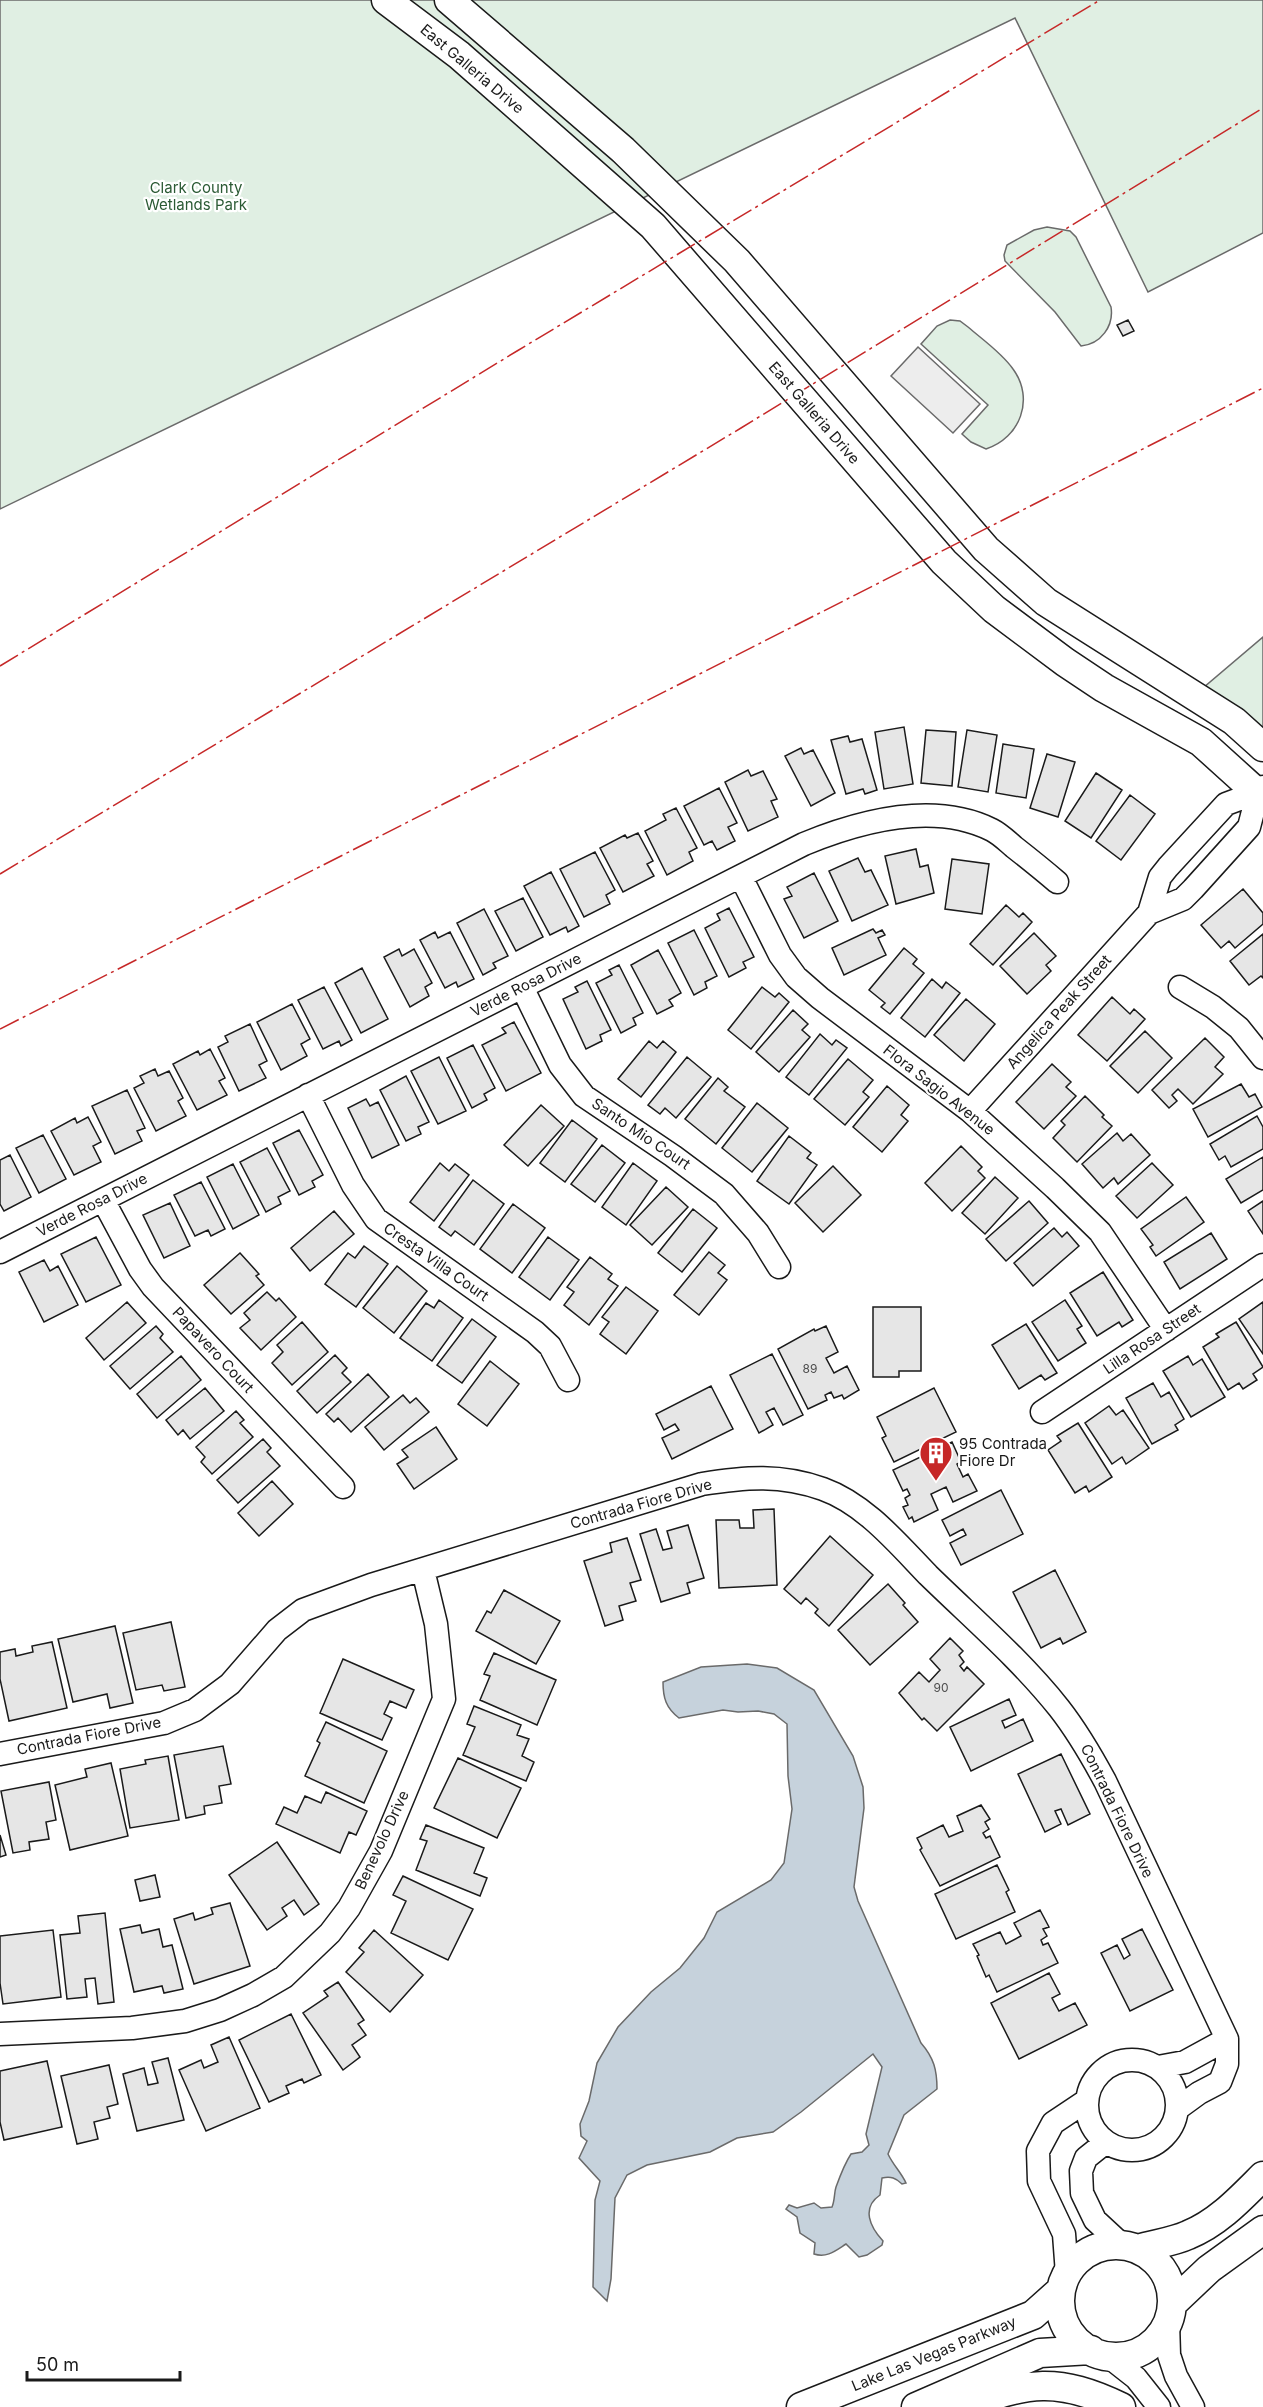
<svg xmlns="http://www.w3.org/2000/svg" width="1263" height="2407" viewBox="0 0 1263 2407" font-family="Inter,sans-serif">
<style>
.green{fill:#e0efe3;stroke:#6a6a6a;stroke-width:1.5}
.parking{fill:#ededed;stroke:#6a6a6a;stroke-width:1.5}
.water{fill:#c6d2dc;stroke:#6a6a6a;stroke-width:1.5}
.building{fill:#e6e6e6;stroke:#1a1a1a;stroke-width:1.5}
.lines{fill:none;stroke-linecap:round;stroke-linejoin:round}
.minor-casing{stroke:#1a1a1a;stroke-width:25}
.major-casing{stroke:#1a1a1a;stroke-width:31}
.minor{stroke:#fff;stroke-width:22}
.major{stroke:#fff;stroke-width:28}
.power{stroke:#c62828;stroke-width:1.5;stroke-dasharray:21 4.5 3 4.5;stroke-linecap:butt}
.labels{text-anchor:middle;stroke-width:4.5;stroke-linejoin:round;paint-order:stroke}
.number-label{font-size:12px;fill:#4d4d4d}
.street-label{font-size:15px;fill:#1a1a1a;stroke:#fff}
.park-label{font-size:15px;fill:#2b5a34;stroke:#fff}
.poi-label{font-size:15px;fill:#1a1a1a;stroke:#fff;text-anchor:start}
</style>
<rect width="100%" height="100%" fill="#fff"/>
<path class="green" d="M0 0H1263V233L1148 292 1015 18 0 509Z
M1047 227 1070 231 1076 237 1111 307C1114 326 1101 344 1081 346L1055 312 1005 261 1004 255 1007 245 1034 230Z
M950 320 960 321 968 327C983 340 1002 353 1013 369 1035 399 1020 438 986 449L971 442 962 434 988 405 921 344 937 326Z
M1263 637V731L1203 688Z"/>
<path class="parking" d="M918 347 980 404 953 433 891 376Z"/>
<path class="water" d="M747 1664 777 1668 814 1690 853 1756 863 1787 864 1808 854 1887 858 1901 921 2043C934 2058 937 2070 937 2089L904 2115 888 2154C893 2165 901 2172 906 2183L902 2184C896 2178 891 2176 882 2178L880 2195C861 2208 870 2227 883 2241L882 2245 867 2255 859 2257 846 2244C835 2251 827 2258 814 2254L815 2243 800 2233 797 2217 786 2209 789 2205 797 2208 814 2203 821 2208 832 2207C835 2200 834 2193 836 2187 840 2176 845 2163 851 2154L862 2152 869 2145 866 2134 882 2067 873 2054 801 2112 773 2132 737 2138 710 2152 647 2165 627 2175 615 2198 611 2279 607 2301 593 2287 595 2200 600 2181 579 2158 587 2141 581 2136 580 2124 589 2101 597 2063 618 2027 651 1992 680 1968 704 1938 717 1912 771 1880 784 1863 792 1809 788 1776 787 1724 774 1714 758 1711 738 1712 723 1710 679 1718C666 1708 663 1698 663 1682L701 1667Z"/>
<path class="building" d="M1128 320 1134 331 1123 336 1117 325Z
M904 727 913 784 884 789 875 732Z
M926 730 956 732 952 786 921 783Z
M967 730 997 735 988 792 958 787Z
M848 736 850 742 862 739 877 790 865 794 863 789 846 794 831 740Z
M1003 744 1034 749 1026 798 996 793Z
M801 748 804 754 813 750 835 793 811 806 785 756Z
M1047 754 1075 762 1058 817 1030 808Z
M748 770 751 776 763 771 777 799 771 801 778 817 748 831 725 782Z
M1096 773 1122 790 1091 838 1065 821Z
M719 788 737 823 728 827 735 841 717 850 712 841 704 845 684 806Z
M1130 795 1155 814 1121 860 1096 841Z
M676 808 697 848 689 852 693 861 667 875 645 831 666 820 663 814Z
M638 833 653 861 647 864 654 876 623 892 600 848 625 835 627 838Z
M916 849 920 867 928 865 934 893 896 904 885 856Z
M595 852 615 890 606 895 610 904 584 917 560 869Z
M858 858 865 872 871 870 888 905 852 921 829 871Z
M952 859 989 864 982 914 945 909Z
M551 872 579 926 568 932 566 927 550 935 524 886Z
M814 873 838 921 804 938 784 899 792 896 787 887Z
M1243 889 1263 913V924L1235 948 1229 941 1221 948 1201 925Z
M523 898 543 937 516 951 495 911Z
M1006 905 1019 917 1023 913 1032 922 993 965 970 944Z
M729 908 754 957 743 962 746 968 729 977 705 928 720 920 717 914Z
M484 909 508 956 493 963 496 968 483 975 457 923Z
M873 929 876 933 882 930 885 935 878 938 886 955 844 975 832 948Z
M694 930 717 976 705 982 707 988 694 995 668 943Z
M435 932 438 938 450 932 474 979 458 987 456 982 445 988 420 940Z
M1034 933 1056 956 1046 965 1051 971 1027 994 1000 966Z
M1263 934V978L1261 976 1249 985 1230 961Z
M904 948 917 959 913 964 924 973 890 1014 881 1007 885 1003 869 990Z
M399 949 402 956 414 949 432 983 425 987 429 996 410 1007 384 957Z
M658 950 681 993 669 1000 673 1006 657 1014 631 965Z
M619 965 643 1013 633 1018 636 1025 621 1033 596 983 612 975 609 970Z
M362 968 388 1019 361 1033 335 983Z
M932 979 942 988 946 982 960 993 925 1037 901 1018Z
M587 981 611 1030 600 1035 602 1041 586 1049 563 999 578 992 575 987Z
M324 987 352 1040 341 1046 339 1041 323 1049 298 1000Z
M762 987 775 997 779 993 789 1002 751 1049 728 1030Z
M1112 997 1130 1014 1134 1009 1145 1019 1107 1061 1078 1035Z
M966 999 995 1024 964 1061 934 1035Z
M292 1004 310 1039 301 1044 307 1056 281 1070 257 1022Z
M793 1010 808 1024 802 1030 810 1037 779 1072 756 1052Z
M514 1022 541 1073 506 1091 482 1045 506 1033 502 1028Z
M250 1024 267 1061 259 1065 266 1078 239 1091 218 1047 228 1042 225 1036Z
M1145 1031 1172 1058 1138 1093 1110 1066Z
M820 1034 832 1045 836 1040 847 1048 809 1095 786 1077Z
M1205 1038 1224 1057 1215 1067 1223 1074 1193 1104 1178 1089 1172 1095 1177 1101 1169 1108 1152 1090Z
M649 1041 657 1048 663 1041 676 1052 641 1097 618 1079Z
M473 1045 495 1088 484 1094 487 1100 472 1108 447 1058Z
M210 1049 225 1078 219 1081 227 1095 197 1110 173 1064 198 1051 200 1055Z
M439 1057 466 1111 438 1124 411 1071Z
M687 1057 711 1077 676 1118 665 1108 660 1114 648 1105Z
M848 1059 873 1080 863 1092 869 1097 845 1125 814 1099Z
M1052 1064 1071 1082 1066 1087 1076 1096 1044 1129 1016 1102Z
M155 1069 158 1076 169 1071 183 1098 178 1101 186 1116 156 1131 134 1088 144 1083 140 1076Z
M406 1076 429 1122 418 1127 421 1134 406 1141 380 1090Z
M718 1078 728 1087 724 1091 745 1107 716 1144 685 1119Z
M1241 1084 1249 1097 1255 1094 1262 1107 1208 1137 1193 1109Z
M887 1086 909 1105 901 1115 908 1121 882 1152 853 1127Z
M127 1090 145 1128 137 1131 142 1141 115 1154 92 1106Z
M1085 1096 1104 1115 1102 1117 1112 1126 1077 1162 1053 1138 1065 1125 1061 1121Z
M366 1099 370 1106 378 1102 399 1145 372 1158 348 1108Z
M757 1103 788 1128 752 1172 722 1148Z
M541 1105 564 1126 528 1166 504 1145Z
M1257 1116 1263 1127V1149L1231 1167 1225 1156 1219 1160 1210 1144Z
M88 1117 101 1142 93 1146 101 1162 74 1175 51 1131 75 1118 77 1123Z
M572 1120 597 1139 565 1182 540 1163Z
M299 1130 323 1175 312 1181 315 1187 299 1195 273 1143Z
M1117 1133 1123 1141 1131 1134 1150 1155 1118 1184 1114 1178 1103 1188 1082 1164Z
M43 1135 66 1179 39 1193 16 1148Z
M789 1136 811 1153 807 1158 817 1165 789 1204 757 1181Z
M602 1145 625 1163 595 1202 571 1184Z
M961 1146 982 1167 978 1171 985 1178 952 1211 925 1183Z
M267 1148 290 1191 278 1197 281 1204 266 1212 240 1162Z
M10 1155 31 1197 4 1211 0 1204V1160Z
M1263 1157V1190L1241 1203 1226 1179Z
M440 1163 449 1171 455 1164 469 1175 434 1221 410 1202Z
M633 1163 657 1181 626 1225 602 1207Z
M1152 1163 1173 1185 1137 1218 1116 1196Z
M233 1164 259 1215 233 1229 207 1177Z
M833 1166 861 1195 823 1232 795 1203Z
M995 1177 1018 1198 985 1234 962 1213Z
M473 1180 504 1204 474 1245 455 1231 451 1236 439 1227Z
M201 1182 225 1229 211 1236 208 1230 195 1236 174 1195Z
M666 1187 688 1207 652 1245 630 1225Z
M1186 1197 1204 1222 1156 1256 1150 1247 1153 1245 1141 1229Z
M1029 1201 1048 1223 1006 1261 986 1239Z
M1263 1201V1234L1248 1211Z
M170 1203 190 1246 164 1258 143 1215Z
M513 1204 545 1228 512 1273 480 1249Z
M693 1209 717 1228 682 1272 658 1253Z
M334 1211 354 1234 310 1271 291 1248Z
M1054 1228 1062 1237 1067 1232 1079 1246 1033 1286 1014 1263Z
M1211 1233 1227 1259 1180 1289 1164 1262Z
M96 1237 121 1285 86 1302 61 1254Z
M548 1237 579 1260 550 1300 519 1277Z
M364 1246 388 1264 356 1307 325 1284 348 1253 355 1258Z
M709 1252 725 1265 718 1273 727 1280 699 1315 674 1295Z
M240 1253 259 1274 256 1276 264 1285 231 1314 204 1285Z
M590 1257 612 1274 608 1279 618 1286 589 1325 564 1305 574 1292 567 1287Z
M44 1260 50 1271 58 1266 78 1305 44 1322 19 1272Z
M397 1266 427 1291 394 1333 363 1308Z
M1103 1272 1133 1320 1122 1327 1119 1322 1097 1336 1070 1293Z
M626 1287 658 1311 626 1354 600 1334 609 1322 602 1317Z
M267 1292 276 1301 279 1298 296 1317 261 1350 240 1328 250 1320 244 1313Z
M439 1300 463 1318 432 1361 400 1338 426 1303 434 1308Z
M1065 1300 1082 1326 1077 1329 1086 1343 1058 1361 1032 1322Z
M127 1302 146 1323 104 1360 86 1338Z
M1263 1302V1354L1239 1319Z
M873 1307H921V1371H899V1377H873Z
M472 1319 496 1337 462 1383 437 1365Z
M302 1322 328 1352 292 1385 272 1363 283 1352 277 1345Z
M1236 1322 1263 1367 1253 1374 1257 1380 1243 1389 1239 1383 1228 1390 1203 1347 1219 1337 1216 1334Z
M1026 1324 1057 1373 1045 1380 1041 1375 1019 1389 992 1345Z
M156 1326 163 1334 160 1338 173 1352 130 1389 110 1366Z
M826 1326 838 1352 826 1358 834 1373 847 1366 859 1390 844 1399 842 1395 834 1398 831 1392 825 1395 827 1400 808 1409 778 1349 814 1329 815 1331Z
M772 1354 803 1415 783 1425 774 1408 766 1412 773 1425 759 1433 730 1375Z
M335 1355 347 1368 342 1373 351 1382 317 1413 297 1391Z
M181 1356 201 1380 157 1418 137 1394Z
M1188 1356 1193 1365 1202 1359 1225 1397 1191 1417 1163 1371Z
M490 1361 519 1384 487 1426 458 1404Z
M368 1374 389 1397 351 1432 338 1418 334 1422 326 1414Z
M1153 1383 1161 1397 1169 1392 1184 1419 1175 1425 1178 1430 1152 1444 1126 1398Z
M711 1386 733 1429 672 1459 662 1438 679 1430 675 1424 664 1430 656 1414Z
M205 1388 224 1411 190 1439 183 1430 178 1435 166 1420Z
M934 1388 956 1432 894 1462 882 1438 886 1436 877 1417Z
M403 1395 410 1403 416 1398 429 1412 384 1450 365 1427Z
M1109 1406 1116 1415 1123 1410 1149 1448 1126 1464 1122 1457 1112 1464 1085 1423Z
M236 1411 244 1420 240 1423 253 1437 212 1474 201 1462 205 1457 196 1447Z
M1078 1423 1112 1477 1089 1492 1086 1486 1075 1493 1048 1450 1061 1441 1057 1436Z
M436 1427 457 1459 414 1489 397 1464 408 1457 402 1450Z
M263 1439 271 1448 267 1452 280 1466 238 1503 217 1480Z
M952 1442 961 1462 957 1464 963 1477 968 1474 977 1491 953 1502 946 1487 931 1494 938 1510 914 1522 912 1517 909 1519 903 1507 908 1505 905 1498 910 1495 907 1489 903 1491 893 1470Z
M272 1481 293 1504 259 1536 238 1513Z
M1001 1490 1023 1534 961 1565 950 1543 966 1535 963 1529 950 1536 942 1520Z
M774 1509 777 1585 719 1588 716 1520H739L740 1528H754L753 1510Z
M688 1525 704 1578 687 1583 690 1593 661 1602 640 1534 656 1529 663 1550 672 1548 667 1531Z
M830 1536 873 1575 829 1626 815 1613 818 1609 806 1598 801 1604 784 1589Z
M627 1538 641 1580 630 1583 636 1601 619 1606 623 1620 605 1626 584 1561 612 1552 610 1543Z
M1055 1570 1086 1632 1063 1644 1060 1638 1041 1648 1013 1592Z
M888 1584 905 1603 903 1605 918 1622 870 1665 838 1630Z
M504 1590 560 1621 536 1664 476 1631 487 1611 491 1613Z
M171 1622 185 1687 164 1691 162 1685 136 1690 123 1633Z
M115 1626 133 1703 110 1708 107 1694 73 1702 58 1639Z
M950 1638 963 1651 959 1655 964 1662 960 1666 964 1671 967 1667 984 1684 937 1731 924 1718 922 1720 899 1693 919 1672 929 1682 940 1670 930 1659Z
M52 1642 67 1708 9 1721 0 1679V1652L15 1649 16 1656 33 1652 32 1646Z
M494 1653 556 1680 537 1725 480 1700 490 1676 484 1674Z
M343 1659 414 1690 406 1708 390 1701 384 1714 392 1718 382 1740 320 1713Z
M1009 1699 1016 1715 1002 1721 1005 1728 1023 1719 1033 1741 971 1771 950 1727Z
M474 1706 521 1725 517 1735 529 1739 522 1756 534 1762 526 1781 463 1755 475 1727 467 1724Z
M326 1722 387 1751 364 1803 305 1776 320 1743 317 1741Z
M223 1746 231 1784 219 1786 222 1803 204 1806 205 1814 186 1818 174 1755Z
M1061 1754 1090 1814 1068 1825 1061 1809 1055 1811 1061 1824 1045 1832 1018 1774Z
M168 1756 179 1820 130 1828 120 1769 146 1764 145 1760Z
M458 1758 521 1788 497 1838 434 1808Z
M111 1763 128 1836 70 1850 55 1785 87 1777 85 1769Z
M49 1782 56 1820 46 1822 49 1839 29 1842 30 1850 13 1853 1 1791Z
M326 1792 367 1811 356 1835 349 1832 340 1853 276 1824 284 1807 297 1813 305 1796 321 1803Z
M981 1805 990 1819 985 1822 989 1829 983 1833 986 1838 990 1836 1000 1857 940 1886 920 1850 922 1848 917 1838 943 1825 949 1837 963 1831 957 1816Z
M426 1825 484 1848 474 1873 487 1878 480 1896 416 1870 427 1841 420 1839Z
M0 1835 6 1855 0 1857Z
M277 1842 319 1904 304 1915 294 1900 282 1908 287 1916 267 1930 229 1875Z
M997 1865 1009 1890 1006 1892 1015 1912 956 1939 935 1894Z
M155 1875 160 1897 140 1901 135 1880Z
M403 1876 473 1909 448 1960 391 1933 406 1901 393 1895Z
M230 1903 250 1966 194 1984 174 1919 193 1913 195 1920 213 1914 211 1908Z
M1040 1910 1049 1927 1043 1929 1047 1936 1041 1940 1043 1945 1048 1943 1058 1963 997 1992 989 1975 986 1977 977 1956 979 1955 973 1944 1000 1932 1006 1944 1021 1936 1014 1923Z
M105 1913 114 2002 98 2004 95 1978 85 1979 87 1997 67 1999 60 1935 80 1933 78 1916Z
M140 1925 142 1933 159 1929 163 1947 172 1945 183 1989 164 1993 162 1986 134 1992 120 1929Z
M1142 1929 1173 1990 1130 2011 1101 1953 1117 1945 1124 1959 1130 1955 1122 1939Z
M53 1930 61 1997 3 2004 0 1983V1936Z
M374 1930 423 1975 390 2012 346 1972 364 1952 359 1948Z
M1049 1973 1060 1994 1052 1998 1059 2011 1075 2003 1087 2025 1019 2059 991 2003Z
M338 1982 364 2020 358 2024 366 2035 352 2045 360 2057 343 2070 303 2013 328 1996 324 1991Z
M291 2014 321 2075 304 2083 302 2079 286 2086 289 2093 269 2102 239 2040Z
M229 2037 260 2108 206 2131 179 2070 201 2060 204 2068 218 2062 211 2045Z
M168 2058 184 2120 137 2131 123 2074 144 2068 148 2085 158 2083 152 2062Z
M47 2061 62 2127 4 2140 0 2122V2071Z
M109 2065 118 2104 107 2107 110 2118 94 2122 98 2139 77 2144 61 2076Z"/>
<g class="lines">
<g class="minor-casing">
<path id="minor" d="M741 877 780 955 796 977 820 998 970 1111 1055 1188 1100 1232 1166 1330
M1149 913 1183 899 1193 889 1249 827 1258 792
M522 987 560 1065 584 1096 673 1156 724 1194 758 1233 779 1267
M1180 987 1213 1007 1239 1028 1263 1058
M308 1095 353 1185 376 1219 535 1332 550 1346 568 1380
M970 1111 1149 913 1160 877 1168 867 1226 804 1258 792 1263 787
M103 1200 140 1269 153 1287 343 1487
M0 1252 804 844C860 821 934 801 992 830 1000 834 1007 841 1014 847 1028 858 1043 870 1057 882
M1042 1412 1263 1265
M0 1754 164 1723 195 1710 230 1684 277 1630 303 1610 371 1585 702 1484C746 1477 781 1474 823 1489 865 1504 898 1544 928 1575 972 1618 1020 1659 1059 1708 1077 1731 1091 1755 1105 1781L1227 2039V2064L1220 2082 1199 2093 1177 2109
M0 2034 132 2028 185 2021 220 2010 253 1995 284 1977 330 1933 349 1908 381 1851 444 1699 436 1624 423 1570
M1087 2105a45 45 0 1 1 90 0a45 45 0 1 1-90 0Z
M1158 2067 1185 2062 1227 2039
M1106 2142 1086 2158 1081 2171 1082 2193 1095 2220 1122 2245
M1067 2274 1064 2234 1039 2181 1038 2151 1053 2123 1086 2101
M1168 2322 1169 2355 1176 2376 1193 2407
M1108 2356 1136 2378 1159 2407"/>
</g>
<g class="major-casing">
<path id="major" d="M386 0 459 55 653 226 944 562 994 609 1065 662 1104 688 1201 742 1263 798
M449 0 623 150 737 261 986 549 1046 602 1234 721 1263 747
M1060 2301a56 56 0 1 1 112 0a56 56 0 1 1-112 0Z
M1138 2249C1154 2244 1173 2242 1188 2235 1218 2223 1241 2198 1263 2176
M1172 2304 1209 2269 1263 2230
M801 2407 1033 2315 1061 2290
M916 2407 1040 2353 1091 2350
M963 2407C1027 2381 1059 2377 1121 2407"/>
</g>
<use href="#minor" class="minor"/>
<use href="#major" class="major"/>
<path class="power" d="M0 666 517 351 1100 0
M0 874 741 428 1263 108
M0 1029 1263 388"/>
</g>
<defs>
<g id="building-pin" transform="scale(1.725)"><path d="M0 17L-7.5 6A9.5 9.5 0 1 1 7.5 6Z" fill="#c62828" stroke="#fff"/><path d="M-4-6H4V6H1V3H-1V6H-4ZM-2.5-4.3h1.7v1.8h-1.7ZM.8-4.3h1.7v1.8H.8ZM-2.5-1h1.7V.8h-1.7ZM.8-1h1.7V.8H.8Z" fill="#fff"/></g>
</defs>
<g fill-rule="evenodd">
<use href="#building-pin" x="936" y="1453"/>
</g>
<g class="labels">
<g class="number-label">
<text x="810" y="1373">89</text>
<text x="941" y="1692">90</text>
</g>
<g class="street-label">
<text transform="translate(472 69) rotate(40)" y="5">East Galleria Drive</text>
<text transform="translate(814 413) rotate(49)" y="5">East Galleria Drive</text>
<text transform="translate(526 985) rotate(-27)" y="5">Verde Rosa Drive</text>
<text transform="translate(1059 1012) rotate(-48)" y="5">Angelica Peak Street</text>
<text transform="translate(939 1090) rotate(38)" y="5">Flora Sagio Avenue</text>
<text transform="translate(641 1134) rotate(34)" y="5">Santo Mio Court</text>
<text transform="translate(92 1205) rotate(-27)" y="5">Verde Rosa Drive</text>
<text transform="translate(436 1262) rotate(35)" y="5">Cresta Villa Court</text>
<text transform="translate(1152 1339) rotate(-34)" y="5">Lilla Rosa Street</text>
<text transform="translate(213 1350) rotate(47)" y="5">Papavero Court</text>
<text transform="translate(641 1504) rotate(-16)" y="5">Contrada Fiore Drive</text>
<text transform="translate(89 1736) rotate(-11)" y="5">Contrada Fiore Drive</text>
<text transform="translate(1117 1811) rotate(64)" y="5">Contrada Fiore Drive</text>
<text transform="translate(382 1840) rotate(-65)" y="5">Benevolo Drive</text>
<text transform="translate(934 2354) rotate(-22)" y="5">Lake Las Vegas Parkway</text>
</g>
<g class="park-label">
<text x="196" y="193">Clark County<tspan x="196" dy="17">Wetlands Park</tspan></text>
</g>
<g class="poi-label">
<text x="959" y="1449">95 Contrada<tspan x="959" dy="17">Fiore Dr</tspan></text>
</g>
</g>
<path d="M27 2371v9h153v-9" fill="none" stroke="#1a1a1a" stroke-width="3"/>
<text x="36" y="2371" font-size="18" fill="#1a1a1a" stroke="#ffffff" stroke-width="4.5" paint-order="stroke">50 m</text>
</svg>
